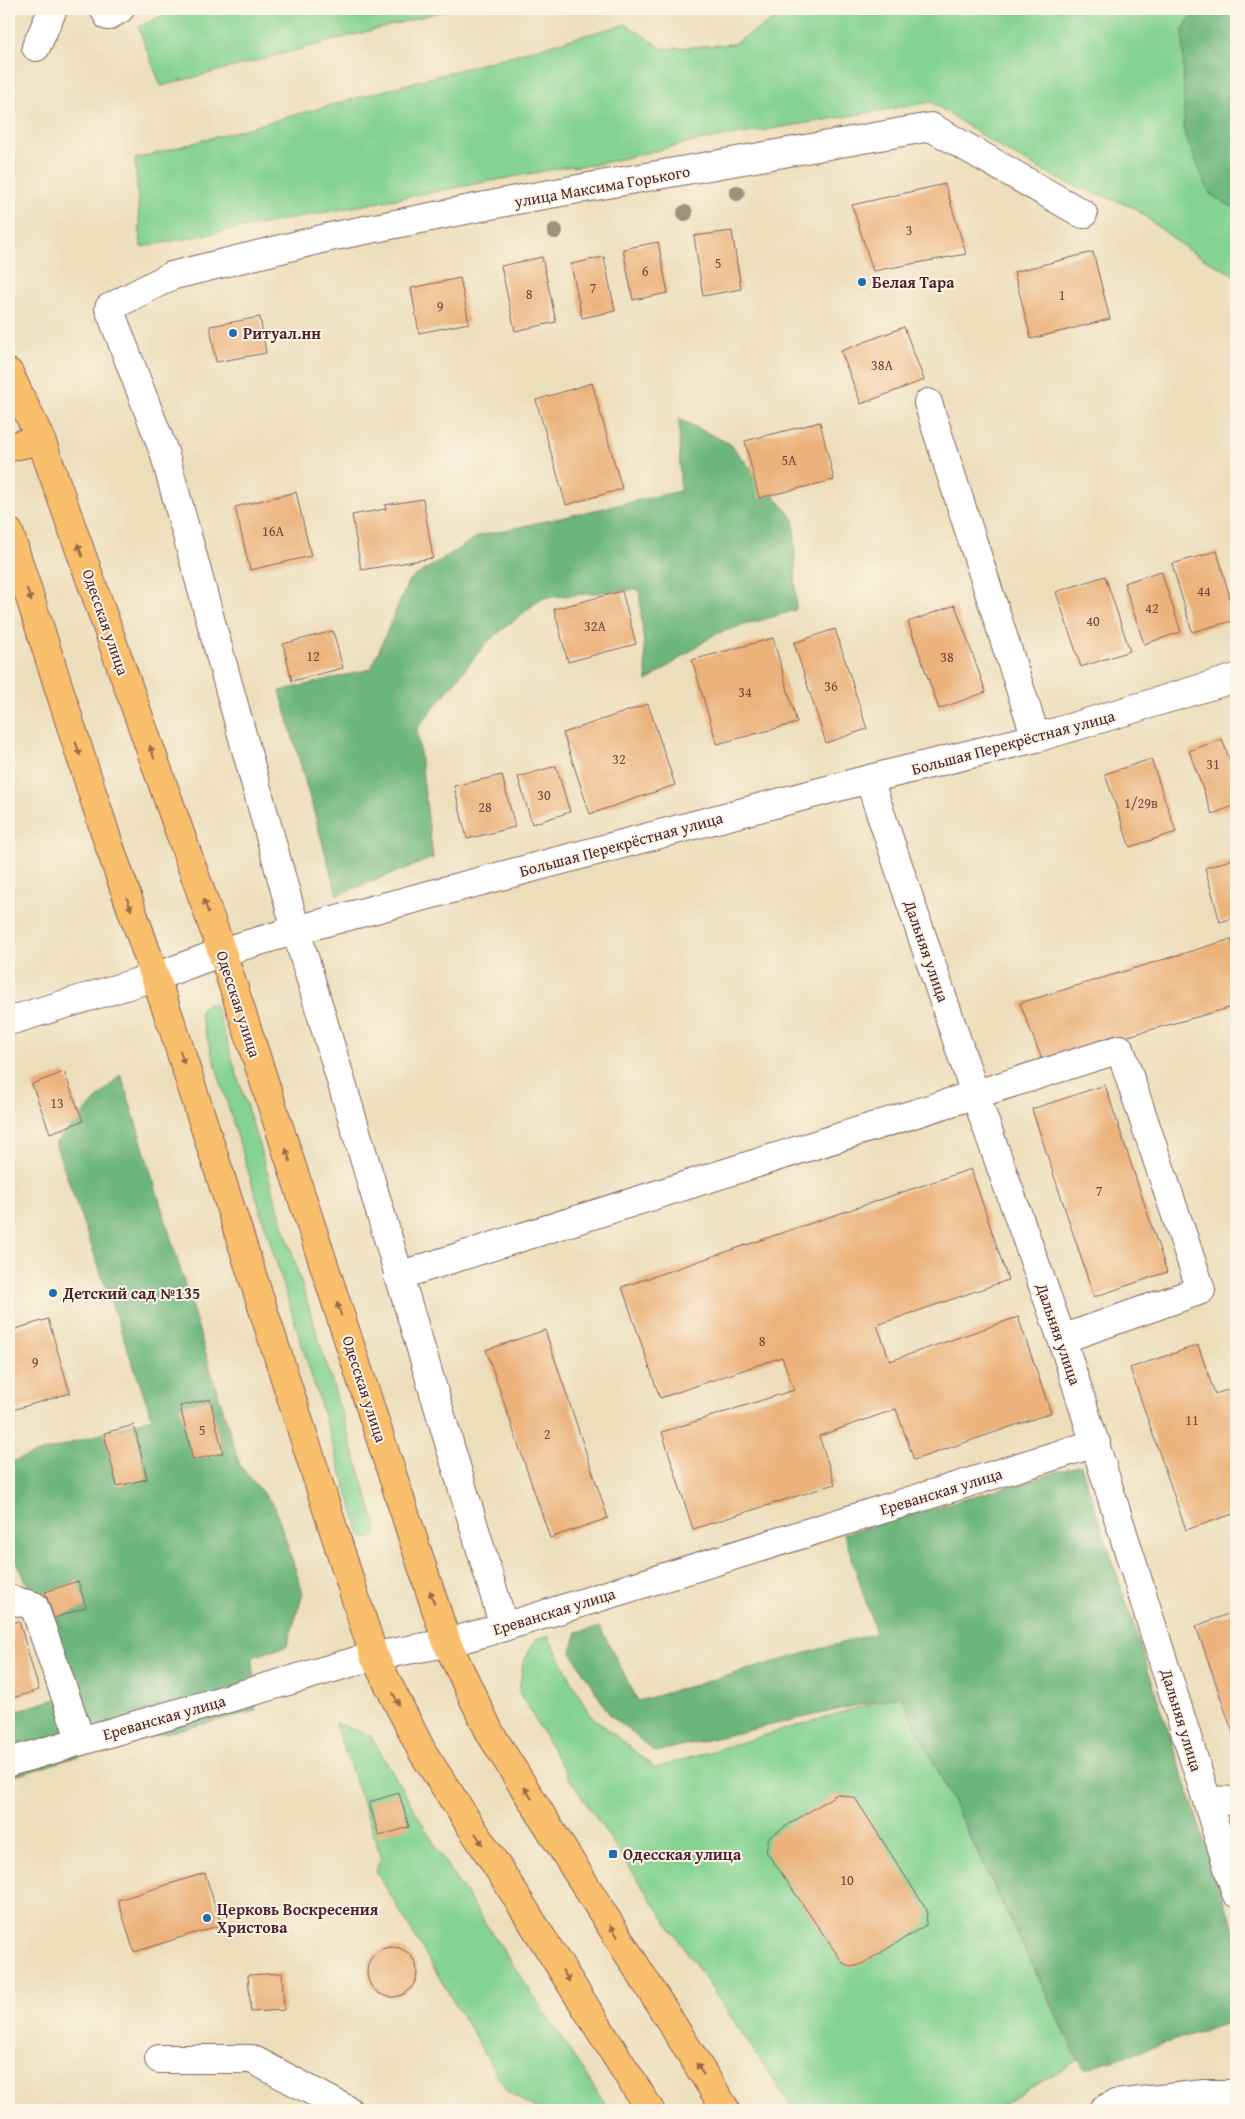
<svg xmlns="http://www.w3.org/2000/svg" width="1245" height="2119" viewBox="0 0 1245 2119" font-family="'Gentium Book Plus',serif">
<style>
.green{fill:#85d392;stroke:#68795e}
.forest{fill:#6cb57c;stroke:#5b6a54}
.building{fill:#ebb27c}
.lines{fill:none;stroke-linecap:round;stroke-linejoin:round}
.minor-casing{stroke:#83625d;stroke-width:30}
.major-casing{stroke:#83625d;stroke-width:30}
.minor{stroke:#fff;stroke-width:28}
.major{stroke:#f9bf6d;stroke-width:28}
.tree{fill:#9d937d}
.oneway{fill:#996749}
.poi-dot{fill:#1f6fb2;stroke:#fcf5e5;stroke-width:2}
.labels{text-anchor:middle;stroke-width:4;stroke-linejoin:round;paint-order:stroke}
.number-label{font-size:14px;fill:#72443f}
.street-label{font-size:16px;fill:#4a1f2b;stroke:#fcf5e5}
.poi-label{font-size:16px;font-weight:bold;fill:#4a1f2b;stroke:#fcf5e5;text-anchor:start}
</style>
<rect width="100%" height="100%" fill="#fcf5e5"/>
<filter id="ink" filterUnits="userSpaceOnUse"><feTurbulence type="fractalNoise" baseFrequency=".02" numOctaves="2"/><feDisplacementMap in="SourceGraphic" scale="10" xChannelSelector="R" yChannelSelector="G"/><feConvolveMatrix kernelMatrix="1 2 1 2 8 2 1 2 1" color-interpolation-filters="sRGB"/></filter>
<filter id="wash" filterUnits="userSpaceOnUse"><feTurbulence type="fractalNoise" baseFrequency=".0096" numOctaves="4" result="noise"/><feDisplacementMap in="SourceGraphic" scale="20" xChannelSelector="R" yChannelSelector="G"/><feGaussianBlur stdDeviation="1.12" result="paint"/><feColorMatrix in="noise" values="0 0 0 0 0 0 0 0 0 0 0 0 0 0 0 0 0 1.4 0 .05"/><feComposite in="paint" operator="in"/></filter>
<g filter="url(#wash)">
<rect width="100%" height="100%" fill="#eddebb"/>
<path class="green" d="M178 9H452L161 86 138 27Z
M792 9H1196L1183 29 1210 194 1236 209V276L1188 250 1133 207 1067 183 1004 150 931 102 688 143 594 165 565 167 141 247 135 159 626 24 663 49 733 44Z
M207 1004 214 1005 217 1010 377 1528 376 1534 370 1538H364L360 1533 200 1015 201 1008Z
M548 1636 589 1714 655 1768 901 1695 1078 2060 994 2110H794L569 1778 519 1692 523 1663 536 1639Z
M335 1723 371 1736 446 1864 609 2110H537L507 2091 376 1871 381 1856Z"/>
<path class="forest" d="M1196 9H1236V209L1210 194 1184 133 1183 29Z
M679 419 730 444 794 519 796 610 715 634 647 681 639 589 542 598 486 643 417 729 433 858 337 895 280 691 371 669 409 580 479 536 680 491Z
M121 1074 240 1466 275 1507 303 1593 287 1646 253 1657 256 1711 101 1749 9 1778V1713L76 1693 9 1544 10 1462 152 1418 55 1143Z
M1081 1465 1236 1937V2008L1234 2021 1084 2069 901 1695 655 1752 610 1715 571 1652 577 1632 600 1627 638 1701 876 1633 844 1534Z"/>
<g id="blocks">
<path class="building" d="M945 184 966 254 873 271 852 205Z
M732 231 741 289 703 296 694 236Z
M658 242 668 293 633 300 623 249Z
M1093 252 1110 319 1031 339 1014 272Z
M542 257 556 322 515 331 501 266Z
M604 257 615 311 582 318 571 264Z
M460 278 469 323 419 333 411 288Z
M260 317 266 353 216 362 210 326Z
M904 327 924 380 861 404 841 351Z
M592 383 622 489 566 505 536 400Z
M820 422 834 480 759 498 745 441Z
M296 492 311 556 250 570 235 507Z
M423 499 433 558 361 570 352 515 386 509 385 505Z
M1217 551 1236 620 1192 632 1172 564Z
M1161 571 1181 632 1144 644 1124 583Z
M1105 576 1130 651 1081 667 1056 592Z
M622 591 636 644 568 662 554 609Z
M955 605 986 692 939 709 908 622Z
M835 629 867 729 826 743 794 643Z
M333 631 343 668 292 681 283 644Z
M773 638 797 723 717 744 692 660Z
M648 704 675 785 590 814 563 733Z
M1222 739 1236 778V805L1212 814 1189 751Z
M1151 759 1176 832 1130 847 1105 774Z
M556 766 570 812 532 824 518 777Z
M502 775 515 827 467 839 454 786Z
M1236 858V917L1220 922 1205 868Z
M1231 939 1236 955V1006L1042 1060 1020 1003Z
M64 1072 83 1121 50 1133 32 1084Z
M1105 1085 1167 1272 1094 1297 1032 1109Z
M971 1169 1008 1280 877 1325 890 1361 1018 1317 1051 1413 914 1460 896 1409 819 1436 835 1484 693 1529 662 1432 794 1390 782 1357 660 1398 622 1287Z
M48 1319 70 1393 9 1411V1331Z
M545 1330 608 1518 550 1538 486 1350Z
M1198 1345 1215 1394 1236 1387V1447L1234 1448 1236 1454V1513L1186 1530 1130 1368Z
M210 1399 223 1453 193 1460 180 1406Z
M134 1425 147 1479 117 1486 104 1433Z
M78 1581 86 1607 54 1618 45 1592Z
M1236 1611V1738L1235 1739 1196 1626Z
M19 1621 39 1690 9 1699V1624Z
M399 1793 409 1827 379 1836 369 1802Z
M837 1794 855 1798 927 1910 926 1925 862 1964 852 1967 843 1963 766 1851 769 1837Z
M205 1873 221 1925 134 1952 118 1900Z
M367 1972a25 25 0 1 1 50 0a25 25 0 1 1-50 0Z
M282 1973 284 2010 251 2012 248 1975Z"/>
</g>
</g>
<g filter="url(#ink)">
<use href="#blocks" fill-opacity="0" stroke="#83625d" stroke-width="1"/>
<g class="lines">
<g class="minor-casing">
<path id="minor" d="M104 9 108 16 120 9
M36 47 53 9
M928 403 1036 738
M869 779 975 1094 1062 1339 1236 1893
M9 1021 155 977 222 952 296 930 869 779 1036 738 1236 678
M398 1276 1120 1049 1201 1290 1062 1339
M9 1599 34 1606 81 1741
M504 1627 296 930 164 452 109 308 171 276 330 237 516 200 931 127 1083 214
M9 1762 374 1656 447 1643 504 1627 1096 1443
M1208 1800 1236 1801
M159 2059H252L348 2110
M1103 2110 1115 2104 1204 2094H1236"/>
</g>
<g class="major-casing">
<path id="major" d="M9 373 41 440 222 952 447 1643 490 1733 726 2110
M9 447 41 440
M9 532 108 842 173 1028 374 1656 423 1753 502 1874 650 2110"/>
</g>
<use href="#minor" class="minor"/>
<use href="#major" class="major"/>
</g>
<g class="tree">
<circle cx="737" cy="193" r="8"/>
<circle cx="685" cy="213" r="8"/>
<circle cx="555" cy="231" r="8"/>
</g>
<defs><path id="oneway-solid" d="M-6-.8H1V-3.2L6.5 0L1 3.2V.8H-6Z" transform="scale(1.25)"/></defs>
<g class="oneway">
<use href="#oneway-solid" transform="translate(80 550) rotate(-110)"/>
<use href="#oneway-solid" transform="translate(29 595) rotate(72)"/>
<use href="#oneway-solid" transform="translate(78 749) rotate(72)"/>
<use href="#oneway-solid" transform="translate(152 752) rotate(-109)"/>
<use href="#oneway-solid" transform="translate(129 904) rotate(71)"/>
<use href="#oneway-solid" transform="translate(206 906) rotate(-109)"/>
<use href="#oneway-solid" transform="translate(182 1057) rotate(72)"/>
<use href="#oneway-solid" transform="translate(288 1155) rotate(-108)"/>
<use href="#oneway-solid" transform="translate(339 1309) rotate(-108)"/>
<use href="#oneway-solid" transform="translate(432 1597) rotate(-108)"/>
<use href="#oneway-solid" transform="translate(396 1699) rotate(63)"/>
<use href="#oneway-solid" transform="translate(528 1793) rotate(-122)"/>
<use href="#oneway-solid" transform="translate(479 1839) rotate(57)"/>
<use href="#oneway-solid" transform="translate(614 1931) rotate(-122)"/>
<use href="#oneway-solid" transform="translate(566 1976) rotate(58)"/>
<use href="#oneway-solid" transform="translate(700 2069) rotate(-122)"/>
</g>
</g>
<g class="poi-dot">
<circle cx="862" cy="282" r="5"/>
<circle cx="233" cy="333" r="5"/>
<circle cx="53" cy="1293" r="5"/>
<rect x="608" y="1849" width="10" height="10" rx="2.5"/>
<circle cx="207" cy="1918" r="5"/>
</g>
<g class="labels">
<g class="number-label">
<text x="909" y="235">3</text>
<text x="718" y="268">5</text>
<text x="645" y="276">6</text>
<text x="593" y="293">7</text>
<text x="529" y="299">8</text>
<text x="1062" y="300">1</text>
<text x="440" y="311">9</text>
<text x="882" y="370">38А</text>
<text x="789" y="465">5А</text>
<text x="273" y="536">16А</text>
<text x="1204" y="596">44</text>
<text x="1152" y="613">42</text>
<text x="1093" y="626">40</text>
<text x="595" y="631">32А</text>
<text x="313" y="661">12</text>
<text x="947" y="662">38</text>
<text x="831" y="691">36</text>
<text x="745" y="697">34</text>
<text x="619" y="764">32</text>
<text x="1213" y="769">31</text>
<text x="544" y="800">30</text>
<text x="1141" y="808">1/29в</text>
<text x="485" y="812">28</text>
<text x="57" y="1108">13</text>
<text x="1099" y="1196">7</text>
<text x="762" y="1346">8</text>
<text x="35" y="1367">9</text>
<text x="1192" y="1425">11</text>
<text x="202" y="1435">5</text>
<text x="547" y="1439">2</text>
<text x="847" y="1885">10</text>
</g>
<g class="street-label">
<text transform="translate(602 186) rotate(-10)" y="6">улица Максима Горького</text>
<text transform="translate(106 622) rotate(71)" y="6">Одесская улица</text>
<text transform="translate(1013 742) rotate(-15)" y="6">Большая Перекрёстная улица</text>
<text transform="translate(621 844) rotate(-15)" y="6">Большая Перекрёстная улица</text>
<text transform="translate(927 951) rotate(71)" y="6">Дальняя улица</text>
<text transform="translate(239 1004) rotate(72)" y="6">Одесская улица</text>
<text transform="translate(1059 1334) rotate(71)" y="6">Дальняя улица</text>
<text transform="translate(365 1389) rotate(72)" y="6">Одесская улица</text>
<text transform="translate(941 1491) rotate(-17)" y="6">Ереванская улица</text>
<text transform="translate(554 1611) rotate(-17)" y="6">Ереванская улица</text>
<text transform="translate(164 1717) rotate(-16)" y="6">Ереванская улица</text>
<text transform="translate(1182 1720) rotate(73)" y="6">Дальняя улица</text>
</g>
<g class="poi-label">
<text x="872" y="288">Белая Тара</text>
<text x="243" y="339">Ритуал.нн</text>
<text x="63" y="1299">Детский сад №135</text>
<text x="623" y="1860">Одесская улица</text>
<text x="217" y="1915">Церковь Воскресения<tspan x="217" dy="18">Христова</tspan></text>
</g>
</g>
<rect width="1245" height="2119" fill="none" stroke="#fcf5e5" stroke-width="30"/>
</svg>
